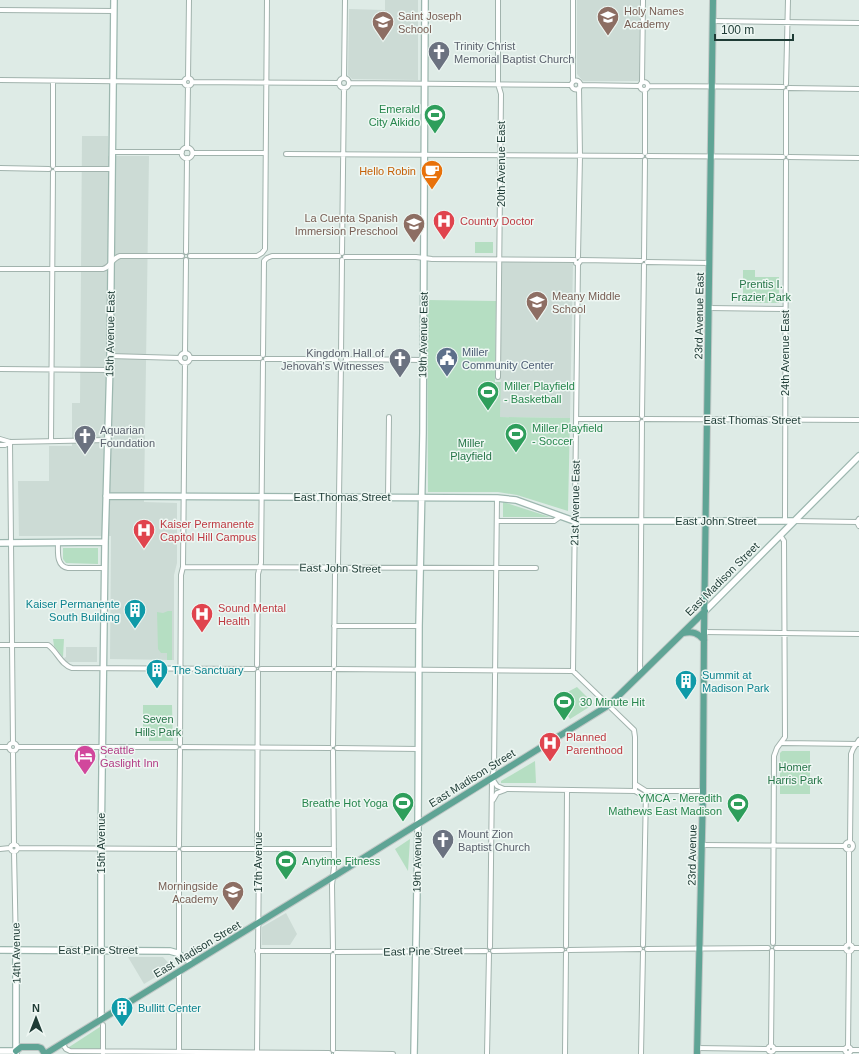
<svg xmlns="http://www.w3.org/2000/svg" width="859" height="1054" viewBox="0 0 859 1054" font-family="Arial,sans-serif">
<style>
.built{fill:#ccdbd5}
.green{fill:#b5dec2}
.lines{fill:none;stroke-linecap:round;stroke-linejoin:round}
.street-casing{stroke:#a1b3ad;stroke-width:6}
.secondary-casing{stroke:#9cb7af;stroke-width:8}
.primary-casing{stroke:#c0c8c6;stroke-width:8}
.street{stroke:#fff;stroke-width:4}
.secondary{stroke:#fff;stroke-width:5.5}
.primary{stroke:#5fa495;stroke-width:6}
.labels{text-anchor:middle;stroke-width:3;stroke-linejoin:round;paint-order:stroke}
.education-label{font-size:11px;fill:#785e54;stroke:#eef7f3;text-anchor:start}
.worship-label{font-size:11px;fill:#5b616d;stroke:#eef7f3;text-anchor:start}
.leisure-label{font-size:11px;fill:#27864d;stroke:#eef7f3;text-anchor:start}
.street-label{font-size:11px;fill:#1e3b35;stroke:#eef7f3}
.food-label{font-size:11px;fill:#c56008;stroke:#eef7f3;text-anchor:end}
.health-label{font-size:11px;fill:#be3a42;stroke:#eef7f3;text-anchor:start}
.park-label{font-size:11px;fill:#267548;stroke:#eef7f3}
.service-label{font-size:11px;fill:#4e5e75;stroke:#eef7f3;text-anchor:start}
.culture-label{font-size:11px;fill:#0d838f;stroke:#eef7f3;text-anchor:start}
.hotel-label{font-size:11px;fill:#b23c85;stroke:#eef7f3;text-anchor:start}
</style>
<rect width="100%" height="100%" fill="#deebe6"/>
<path class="built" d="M385 0H418V80L352 79 348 75 349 9 385 10Z
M577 0H640L639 81H583L577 74Z
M82 136H108V156H149L144 502 177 503V563L174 575V660L110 659 111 536H19L18 481H49V446H72V403H80Z
M502 262 573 263 570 418 500 417Z
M66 647H97V662H67L64 658 66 657Z
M286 913 297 934 290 945H262V927Z
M128 957H163L172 967 144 984Z"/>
<path class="green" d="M475 242H493V253H475Z
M743 270H755V277H779V303H743Z
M427 300 496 301 495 382H501L500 417 570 418 568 511 517 495 498 492H428Z
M503 502 550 517H503Z
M63 548H98V564L66 563 63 559Z
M168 611H172V660H167V653H161L158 649 157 612 163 613Z
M53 639H64L63 657 54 646Z
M577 687 594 704 570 719 556 698Z
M143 705H172L173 741H149V737H143Z
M782 751H810V794H780V753Z
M535 761 536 783H501V781Z
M410 839 408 871 395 849Z
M103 1025V1051H63Z"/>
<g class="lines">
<g class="street-casing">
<path id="street" d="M498 0V84L501 94 498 377
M573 0V80
M0 10 114 11
M713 21 859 23
M339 83a5 5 0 1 1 10 0a5 5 0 1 1-10 0Z
M184 82a4 4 0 1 1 8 0a4 4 0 1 1-8 0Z
M188 78 189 0
M344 78 345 0
M0 80 184 82
M571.5 85a4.5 4.5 0 1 1 9 0a4.5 4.5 0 1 1-9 0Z
M53 81V166
M640 86a4 4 0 1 1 8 0a4 4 0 1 1-8 0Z
M192 82 339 83
M642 82 643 0
M349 83 571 85
M786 84 788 0
M580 85 639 86
M648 86 783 87
M789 88 859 89
M181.5 153a5.5 5.5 0 1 1 11 0a5.5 5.5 0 1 1-11 0Z
M187 148 188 86
M112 152H182
M193 153H265
M645 153V90
M286 154 642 156
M786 154V91
M648 156 783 157
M789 157 859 158
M0 168 49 169
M56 169H112
M186 252 187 158
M342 253 344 88
M190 256H257L262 253 265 249 267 0
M345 257H416L432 259 575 260
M578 257 580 156 579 88
M644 259 645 160
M647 262 710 263
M576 263H579L581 260 641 261
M0 269H103C111 267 112 258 120 256H182
M709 308 785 309
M180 358a5 5 0 1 1 10 0a5 5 0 1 1-10 0Z
M185 353 186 260
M336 359a5 5 0 1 1 10 0a5 5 0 1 1-10 0Z
M341 354 342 260
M263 355 264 261 267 258 272 256H339
M110 356 180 358
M190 358H260
M266 359H336
M346 359 423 360
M0 369 110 370
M642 416 644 265
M576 419H638
M645 419 859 420
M0 439 10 442 108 440
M51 441 53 172
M10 442 13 743
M0 445H5L10 442
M388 497 389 417
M859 519 857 522 859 526
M497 521H554L561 516
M785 521 786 161
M794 521 857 522
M58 542C58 552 56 566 68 568H104
M183 567 536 568
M334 626H419
M704 632 859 634
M0 645H48C57 651 61 665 72 668L254 669
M257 665 258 574 261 563 263 362
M334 666 335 574 338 564 341 364
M261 669H331
M337 669 573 671 634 730 635 737V791
M573 671 578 263
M640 675 642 422
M9 747a4 4 0 1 1 8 0a4 4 0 1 1-8 0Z
M782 743 858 744
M180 744 181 575 183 567 185 363
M333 745 334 672
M0 747H9
M17 747H176
M183 747 330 748
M337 748 419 749
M13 751 14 845
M493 780 497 786 504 789 635 791 646 797
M635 784 646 791H703
M493 800 497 793 505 790
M845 846a4 4 0 1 1 8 0a4 4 0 1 1-8 0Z
M850 842 851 754 853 749 859 740
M10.5 848a3.5 3.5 0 1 1 7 0a3.5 3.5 0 1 1-7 0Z
M702 845 845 846
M179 846 180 750
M18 848 176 849
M0 849 10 848
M183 849H334
M14 852 16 950
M179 852V954
M773 943 774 756 777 748 785 737 784 541 780 535
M849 944V850
M845.5 948a3.5 3.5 0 1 1 7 0a3.5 3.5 0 1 1-7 0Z
M643 945 646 791
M566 946 567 790
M490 947 492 778 494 768 497 498
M776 948H845
M852 948H859
M333 949 332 885 334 867 333 751
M647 949 768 948
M569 950 640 949
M257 951H330
M493 951 562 950
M336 952 486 951
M62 1043 66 1049 70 1051 329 1053
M768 1049a3 3 0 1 1 6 0a3 3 0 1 1-6 0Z
M771 1046 772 951
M845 1050a3 3 0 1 1 6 0a3 3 0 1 1-6 0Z
M848 1047 849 952
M697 1048 768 1049
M775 1049H845
M333 1050V955
M851 1050H859
M257 1052 259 854 257 843 258 672
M103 1053V1025
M336 1053 393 1054
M179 1054V972
M487 1054 489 954
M565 1054 566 953
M641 1054 643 952"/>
</g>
<g class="secondary-casing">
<path id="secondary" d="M106 496 497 498 516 500 574 521H794
M0 543 105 542
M705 611 859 456
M0 950 170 951 177 953 192 963
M16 950V1054
M101 1019V849L105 542 110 362 114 0
M0 1051H16
M414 1054 418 832 419 626 423 433 425 0"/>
</g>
<g class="primary-casing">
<path id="primary" d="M683 633C693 631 698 633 704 640
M16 1051 21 1047H38L41 1048 45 1054
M45 1054 328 880 609 705 705 611
M697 1054 703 791 704 632 713 0"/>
</g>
<use href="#street" class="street"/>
<use href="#secondary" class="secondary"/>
<use href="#primary" class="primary"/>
</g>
<defs>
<g id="school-pin" transform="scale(1.15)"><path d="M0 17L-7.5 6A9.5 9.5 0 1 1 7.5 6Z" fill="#8d6e63" stroke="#eef7f3"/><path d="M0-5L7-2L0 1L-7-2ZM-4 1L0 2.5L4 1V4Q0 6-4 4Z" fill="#fff"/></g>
<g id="church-pin" transform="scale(1.15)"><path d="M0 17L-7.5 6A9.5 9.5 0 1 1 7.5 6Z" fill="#6b7280" stroke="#eef7f3"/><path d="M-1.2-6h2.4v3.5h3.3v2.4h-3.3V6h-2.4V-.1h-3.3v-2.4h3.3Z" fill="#fff"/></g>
<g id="stadium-pin" transform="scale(1.15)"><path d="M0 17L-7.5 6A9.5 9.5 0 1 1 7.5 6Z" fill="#2e9e5b" stroke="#eef7f3"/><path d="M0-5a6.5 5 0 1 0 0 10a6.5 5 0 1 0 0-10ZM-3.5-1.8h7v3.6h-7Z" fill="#fff"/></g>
<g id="cafe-pin" transform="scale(1.15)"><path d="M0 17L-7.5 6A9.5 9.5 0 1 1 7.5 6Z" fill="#e8710a" stroke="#eef7f3"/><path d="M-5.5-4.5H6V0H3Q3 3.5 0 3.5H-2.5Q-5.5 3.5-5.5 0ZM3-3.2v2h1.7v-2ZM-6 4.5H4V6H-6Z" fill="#fff"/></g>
<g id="hospital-pin" transform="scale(1.15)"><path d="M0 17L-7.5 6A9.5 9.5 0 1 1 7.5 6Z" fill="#e0444e" stroke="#eef7f3"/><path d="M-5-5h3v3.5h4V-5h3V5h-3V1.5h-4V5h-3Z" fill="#fff"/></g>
<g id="civic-pin" transform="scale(1.15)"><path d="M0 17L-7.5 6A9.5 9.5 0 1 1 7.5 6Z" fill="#5c6f8a" stroke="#eef7f3"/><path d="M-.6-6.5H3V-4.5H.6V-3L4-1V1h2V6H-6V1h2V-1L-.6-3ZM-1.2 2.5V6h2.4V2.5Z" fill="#fff"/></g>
<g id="building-pin" transform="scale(1.15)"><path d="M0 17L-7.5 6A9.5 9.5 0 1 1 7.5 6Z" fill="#0f9aa8" stroke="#eef7f3"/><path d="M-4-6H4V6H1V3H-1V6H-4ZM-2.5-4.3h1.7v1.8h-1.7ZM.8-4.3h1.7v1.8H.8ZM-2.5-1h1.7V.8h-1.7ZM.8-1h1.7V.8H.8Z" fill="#fff"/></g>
<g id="hotel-pin" transform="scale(1.15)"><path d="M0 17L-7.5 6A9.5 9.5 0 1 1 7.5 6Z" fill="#d1479c" stroke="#eef7f3"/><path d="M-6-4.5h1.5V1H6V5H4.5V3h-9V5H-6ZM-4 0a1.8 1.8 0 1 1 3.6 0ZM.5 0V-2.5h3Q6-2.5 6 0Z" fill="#fff"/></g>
</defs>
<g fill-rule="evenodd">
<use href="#school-pin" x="608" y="17"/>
<use href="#school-pin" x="383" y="22"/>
<use href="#church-pin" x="439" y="52"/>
<use href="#stadium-pin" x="435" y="115"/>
<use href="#cafe-pin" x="432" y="171"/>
<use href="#hospital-pin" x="444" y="221"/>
<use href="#school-pin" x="414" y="224"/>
<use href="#school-pin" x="537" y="302"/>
<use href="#civic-pin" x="447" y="358"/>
<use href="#church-pin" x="400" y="359"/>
<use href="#stadium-pin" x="488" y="392"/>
<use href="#stadium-pin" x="516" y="434"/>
<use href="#church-pin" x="85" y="436"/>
<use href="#hospital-pin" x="144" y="530"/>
<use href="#building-pin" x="135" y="610"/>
<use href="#hospital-pin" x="202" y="614"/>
<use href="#building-pin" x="157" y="670"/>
<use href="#building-pin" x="686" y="681"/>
<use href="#stadium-pin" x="564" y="702"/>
<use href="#hospital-pin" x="550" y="743"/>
<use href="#hotel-pin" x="85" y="756"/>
<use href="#stadium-pin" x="403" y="803"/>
<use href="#stadium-pin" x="738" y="804"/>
<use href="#church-pin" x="443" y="840"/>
<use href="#stadium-pin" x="286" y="861"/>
<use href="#school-pin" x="233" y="892"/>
<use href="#building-pin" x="122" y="1008"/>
</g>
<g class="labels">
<g class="education-label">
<text x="624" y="15">Holy Names<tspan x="624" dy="13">Academy</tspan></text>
<text x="398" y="20">Saint Joseph<tspan x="398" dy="13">School</tspan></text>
<text x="398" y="222" text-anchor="end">La Cuenta Spanish<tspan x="398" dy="13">Immersion Preschool</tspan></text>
<text x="552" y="300">Meany Middle<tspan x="552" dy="13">School</tspan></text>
<text x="218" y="890" text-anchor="end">Morningside<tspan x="218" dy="13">Academy</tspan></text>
</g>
<g class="worship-label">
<text x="454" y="50">Trinity Christ<tspan x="454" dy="13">Memorial Baptist Church</tspan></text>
<text x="384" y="357" text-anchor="end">Kingdom Hall of<tspan x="384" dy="13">Jehovah's Witnesses</tspan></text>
<text x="100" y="434">Aquarian<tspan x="100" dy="13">Foundation</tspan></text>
<text x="458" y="838">Mount Zion<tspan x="458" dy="13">Baptist Church</tspan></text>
</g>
<g class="leisure-label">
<text x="420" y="113" text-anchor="end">Emerald<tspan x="420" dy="13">City Aikido</tspan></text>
<text x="504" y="390">Miller Playfield<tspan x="504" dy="13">- Basketball</tspan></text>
<text x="532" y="432">Miller Playfield<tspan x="532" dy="13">- Soccer</tspan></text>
<text x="580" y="706">30 Minute Hit</text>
<text x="722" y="802" text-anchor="end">YMCA - Meredith<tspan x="722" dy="13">Mathews East Madison</tspan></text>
<text x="388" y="807" text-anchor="end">Breathe Hot Yoga</text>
<text x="302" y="865">Anytime Fitness</text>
</g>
<g class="street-label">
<text transform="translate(501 164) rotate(-90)" y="4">20th Avenue East</text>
<text transform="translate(699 316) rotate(-89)" y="4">23rd Avenue East</text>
<text transform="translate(110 334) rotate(-89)" y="4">15th Avenue East</text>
<text transform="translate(423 335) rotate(-89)" y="4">19th Avenue East</text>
<text transform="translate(785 353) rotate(-90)" y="4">24th Avenue East</text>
<text x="752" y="424">East Thomas Street</text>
<text x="342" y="501">East Thomas Street</text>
<text transform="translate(575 503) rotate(-89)" y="4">21st Avenue East</text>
<text x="716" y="525">East John Street</text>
<text transform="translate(340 568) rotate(1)" y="4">East John Street</text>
<text transform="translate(722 579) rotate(-45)" y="4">East Madison Street</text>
<text transform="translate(472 778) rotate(-32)" y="4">East Madison Street</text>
<text transform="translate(101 843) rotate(-90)" y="4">15th Avenue</text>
<text transform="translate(692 855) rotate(-89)" y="4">23rd Avenue</text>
<text transform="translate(258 862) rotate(-90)" y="4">17th Avenue</text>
<text transform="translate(417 862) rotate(-89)" y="4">19th Avenue</text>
<text transform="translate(197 949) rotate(-31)" y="4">East Madison Street</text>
<text x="98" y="954">East Pine Street</text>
<text transform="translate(423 951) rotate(-1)" y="4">East Pine Street</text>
<text transform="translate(16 953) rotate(-91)" y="4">14th Avenue</text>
</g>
<g class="food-label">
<text x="416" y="175">Hello Robin</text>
</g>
<g class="health-label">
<text x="460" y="225">Country Doctor</text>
<text x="160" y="528">Kaiser Permanente<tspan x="160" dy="13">Capitol Hill Campus</tspan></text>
<text x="218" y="612">Sound Mental<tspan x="218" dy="13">Health</tspan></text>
<text x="566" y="741">Planned<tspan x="566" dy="13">Parenthood</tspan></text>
</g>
<g class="park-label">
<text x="761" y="288">Prentis I.<tspan x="761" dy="13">Frazier Park</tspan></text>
<text x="471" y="447">Miller<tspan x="471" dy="13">Playfield</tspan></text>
<text x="158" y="723">Seven<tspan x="158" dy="13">Hills Park</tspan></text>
<text x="795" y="771">Homer<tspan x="795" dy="13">Harris Park</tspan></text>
</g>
<g class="service-label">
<text x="462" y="356">Miller<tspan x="462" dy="13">Community Center</tspan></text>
</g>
<g class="culture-label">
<text x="120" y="608" text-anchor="end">Kaiser Permanente<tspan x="120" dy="13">South Building</tspan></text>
<text x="172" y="674">The Sanctuary</text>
<text x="702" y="679">Summit at<tspan x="702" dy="13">Madison Park</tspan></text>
<text x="138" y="1012">Bullitt Center</text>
</g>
<g class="hotel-label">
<text x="100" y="754">Seattle<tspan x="100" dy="13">Gaslight Inn</tspan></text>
</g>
</g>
<g transform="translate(36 1018)" stroke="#eef7f3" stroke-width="3" paint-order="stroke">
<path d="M0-3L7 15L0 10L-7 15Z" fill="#1e3b35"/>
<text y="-6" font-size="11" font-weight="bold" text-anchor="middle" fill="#1e3b35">N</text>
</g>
<path d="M715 34v6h78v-6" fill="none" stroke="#1e3b35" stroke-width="2"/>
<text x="721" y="34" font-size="12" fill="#1e3b35" stroke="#eef7f3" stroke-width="3" paint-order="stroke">100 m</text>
</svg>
